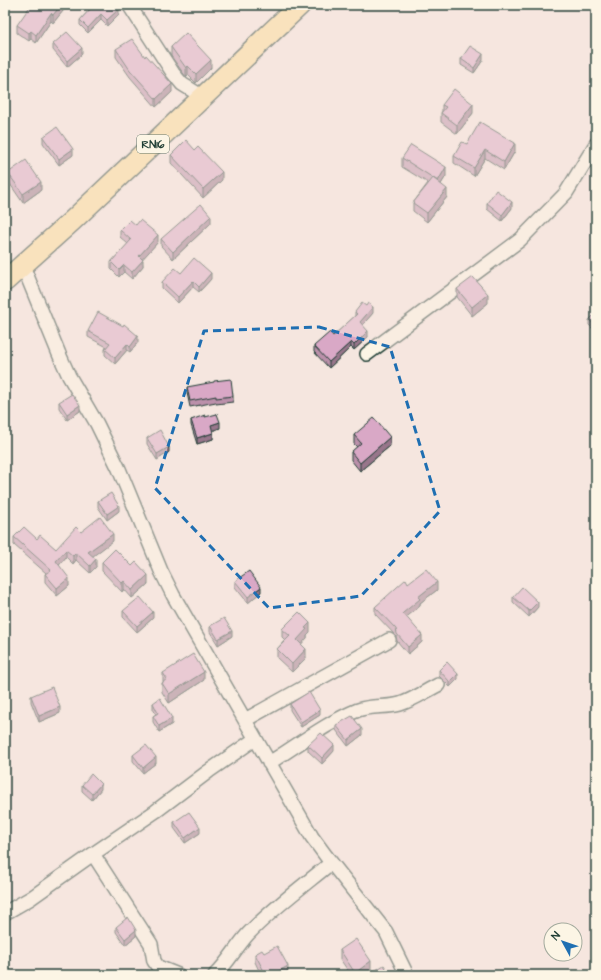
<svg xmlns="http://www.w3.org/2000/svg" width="601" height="980" viewBox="0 0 601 980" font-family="'Architects Daughter',sans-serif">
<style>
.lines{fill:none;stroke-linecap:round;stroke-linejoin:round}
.street-casing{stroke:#1f3d34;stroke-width:16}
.primary-casing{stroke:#1f3d34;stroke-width:23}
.street{stroke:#fcf5e5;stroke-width:13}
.primary{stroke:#fdde96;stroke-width:20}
.wall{fill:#bb90aa;stroke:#1f3d34}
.shaded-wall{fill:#98768b;stroke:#1f3d34}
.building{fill:#d9a8c6;stroke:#1f3d34}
.marked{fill:none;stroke:#1f6fb2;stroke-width:3;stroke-dasharray:8 5;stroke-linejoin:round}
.labels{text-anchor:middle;stroke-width:3;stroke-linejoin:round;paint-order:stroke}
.shield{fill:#fcf5e5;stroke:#617469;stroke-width:1}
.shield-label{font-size:11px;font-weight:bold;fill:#1f3d34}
</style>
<rect width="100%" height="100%" fill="#f5e6df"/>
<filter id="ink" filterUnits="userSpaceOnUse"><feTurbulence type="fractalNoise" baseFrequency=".025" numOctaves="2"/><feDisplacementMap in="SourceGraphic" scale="8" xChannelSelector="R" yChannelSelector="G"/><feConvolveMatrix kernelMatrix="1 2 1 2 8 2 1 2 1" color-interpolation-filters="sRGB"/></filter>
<g filter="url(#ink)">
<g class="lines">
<g class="street-casing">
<path id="street" d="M129 5 173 73 182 84 203 97
M23 266 59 354 69 376 97 424 119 469 161 571 173 595 312 837 326 856 386 932 407 975
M367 354 520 240 566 193 596 144
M245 720 389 640
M269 763C298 745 326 723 358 710 372 705 386 708 400 704 413 700 426 691 438 685
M93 854 151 944 154 961 158 967 178 975
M5 913 31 898 93 854 156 811 209 771 255 739
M215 975C228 963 236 947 248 934 273 908 303 886 331 863"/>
</g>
<g class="primary-casing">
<path id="primary" d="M5 281 72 221 300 5"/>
</g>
<use href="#street" class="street"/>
<use href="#primary" class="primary"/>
</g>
<path class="wall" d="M63 5V11L53 23 51 21 36 43 31 39 29 41 17 33V25L41 10Z
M93 5H116L119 14 107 26 101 20 88 33 80 25V20L93 6Z
M53 44 82 54 67 67 53 50Z
M171 47 211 68 196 83 188 75 186 77 171 56Z
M116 49 145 57 172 92 156 107 130 77 116 57Z
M461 59 483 60 474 73 461 65Z
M442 105 473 113 457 134 441 122V113L442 111Z
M43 137 73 155 59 165 43 143Z
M467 144 515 151 504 170 485 158 474 176 454 163V156Z
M171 155 222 180 203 198 171 163Z
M402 158 446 176 441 184 447 197 427 222 413 211V203L428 183 402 167Z
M8 173 41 190 23 203 8 181Z
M487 203 512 208 502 221 487 209Z
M211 223 173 259 161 246V239Z
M136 225 158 242 142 259 143 266 132 279 124 272 119 277 111 269V262L128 244 120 237V230Z
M181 273 211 279 199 292 193 287 178 303 162 288V282Z
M457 289 488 303 472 316 457 297Z
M355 312 373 313 362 325 368 337 354 350 351 347 329 368 314 352V346L333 336 355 316Z
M596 313V332L589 325V320Z
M88 331 138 342 130 352 127 350 115 364 105 355V349L107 347 88 337Z
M187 387 233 396V402L216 404V402L190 407 187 393Z
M59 402 80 411 67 420 59 408Z
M205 417 220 428 212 431 213 439 197 444 191 425V420Z
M354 435 390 446 360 471 351 460V452L357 447 354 444Z
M147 438 169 452 157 460 147 444Z
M98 501 119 511 107 520 98 507Z
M14 537 37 539 56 549 113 541 92 556 96 567 90 573 76 560 73 564 66 557 59 565 69 586 57 596 45 582V574L46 573 14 545Z
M102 562 148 584 132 598 124 589 122 592 102 571Z
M235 581 261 592 248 603 235 587Z
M408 583 437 590 420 603V606L406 617 422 642 408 654 397 641 396 636 375 614V607Z
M513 597 538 607 529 617 513 602Z
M123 611 153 618 137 632 123 617Z
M210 626 232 636 218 645 210 632Z
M282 629 310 632 307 635V638L301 644 306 658 292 672 277 658V649L285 640 282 637Z
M439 670 458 679 450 687 439 676Z
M163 673 204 680 169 703 162 692V683L163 682Z
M31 696 60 713 39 722 31 702Z
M153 703 172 724 159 732 153 722V716L156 714 153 709Z
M290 704 320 715 301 727 290 710Z
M336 725 362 735 348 746 336 730Z
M308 745 334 751 322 764 308 751Z
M133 755 156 763 143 773 133 761Z
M82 785 101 789 92 800 82 791Z
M174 822 200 833 185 843 174 828Z
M116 927 136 936 125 945 116 932Z
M340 950 371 970 364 975H351L340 959Z
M264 953 288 974 287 975H261L255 962V954Z"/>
<path class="shaded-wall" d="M61 5H63V11L53 23V15Z
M119 9V14L107 26V20Z
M51 13V21L36 43V35Z
M101 14V20L88 33V28Z
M31 31V39L29 41V33Z
M82 48V54L67 67V61Z
M483 54V60L474 73V68Z
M211 60V68L196 83V74Z
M188 66V75L186 77V68Z
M172 84V92L156 107V99Z
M473 104V113L457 134V125Z
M515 143V151L504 170V162Z
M73 149V155L59 165V159Z
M485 150V158L474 176V168Z
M446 167V176L438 189V181Z
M222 172V180L203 198V189Z
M41 182V190L23 203V194Z
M447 189V197L427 222V213Z
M512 202V208L502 221V215Z
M211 216V223L173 259V252Z
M158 235V242L139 263V256Z
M143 260V266L132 279V272Z
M124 265V272L119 277V270Z
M211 273V279L199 292V287Z
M193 281V287L178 303V297Z
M488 294V303L472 316V307Z
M373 307V313L360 328V322Z
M368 331V337L354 350V345Z
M138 336V342L130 352V347Z
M351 342V347L329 368V362Z
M127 344V350L115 364V358Z
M80 405V411L67 420V414Z
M220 422V428L211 431V425Z
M213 433V439L197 444V438Z
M390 437V446L360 471V463Z
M169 447V452L157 460V454Z
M119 506V511L107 520V514Z
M113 534V541L88 560V552Z
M66 550V557L56 569V561Z
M76 553V560L73 564V556Z
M96 559V567L90 573V566Z
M148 575V584L132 598V590Z
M69 578V586L57 596V588Z
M124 581V589L122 592V583Z
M437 582V590L420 603V606L403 620V613L418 597Z
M261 587V592L248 603V597Z
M538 602V607L529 617V611Z
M153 612V618L137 632V626Z
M310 623V632L307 635V638L297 649V640L305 628Z
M232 631V636L218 645V639Z
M422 635V642L408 654V647Z
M306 649V658L292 672V664Z
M204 672V680L169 703V694Z
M458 674V679L450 687V682Z
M60 707V713L39 722V716Z
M320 710V715L301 727V722Z
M172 718V724L159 732V726Z
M362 729V735L348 746V740Z
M334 745V751L322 764V758Z
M156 757V763L143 773V768Z
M101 784V789L92 800V794Z
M200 827V833L185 843V838Z
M136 930V936L125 945V939Z
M371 961V970L364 975H355V973Z
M288 966V974L287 975H271Z"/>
<path class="building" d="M31 5H34L41 10 45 5H61L53 15 51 13 36 35 31 31 29 33 17 25Z
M94 5H116L119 9 107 20 101 14 88 28 80 20Z
M67 32 82 48 67 61 53 44Z
M186 33 211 60 196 74 188 66 186 68 171 47Z
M132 39 145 57 146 55 172 84 156 99 130 70 116 49Z
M470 46 483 54 474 68 461 59Z
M454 89 473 104 457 125 441 113 446 107 442 105Z
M480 122 515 143 504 162 485 150 474 168 454 156 462 142 467 144Z
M57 127 73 149 59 159 43 137Z
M186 140 195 150 198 147 222 172 203 189 171 155Z
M411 145 446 167 438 181 402 158Z
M26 160 41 182 23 194 8 173Z
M433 178 447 189 427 213 413 203Z
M496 190 512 202 502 215 487 203Z
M201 204 211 216 173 252 161 239Z
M130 220 136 225 140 220 158 235 139 256 143 260 132 272 124 265 119 270 111 262 131 240 120 230Z
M194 258 211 273 199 287 193 281 178 297 162 282 175 268 181 273Z
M473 277 488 294 472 307 457 289Z
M362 303 366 306 368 303 373 307 360 322 368 331 354 345 351 342 329 362 314 346 330 332 333 336 357 314 355 312Z
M98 312 123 326 124 324 138 336 130 347 127 344 115 358 105 349 110 343 88 331Z
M596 313V326L589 320Z
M231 379 233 396 216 398V396L190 401 187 387 214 382V381Z
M72 394 80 405 67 414 59 402Z
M217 414 220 422 211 425 213 433 197 438 191 420 205 415V417Z
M374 418 390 437 360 463 351 452 361 443 354 435Z
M160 430 169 447 157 454 147 438Z
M111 493 119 506 107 514 98 501Z
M100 517 113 534 88 552 96 559 90 566 76 553 73 556 66 550 56 561 69 578 57 588 45 574 51 570 14 537 24 527 37 539 40 535 56 549 76 527 81 532Z
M115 549 132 566 136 562 148 575 132 590 124 581 122 583 102 562Z
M426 569 437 582 418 597 420 599 403 613 422 635 408 647 397 634 396 629 375 607 406 579 408 583Z
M249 571 261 587 248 597 235 581Z
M522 587 538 602 529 611 513 597Z
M140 597 153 612 137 626 123 611Z
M299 612 310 623 305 628 307 629 297 640 306 649 292 664 277 649 290 636 282 629Z
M224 618 232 631 218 639 210 626Z
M193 654 204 672 169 694 162 683 167 679 163 673Z
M447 662 458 674 450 682 439 670Z
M52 687 60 707 39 716 31 696Z
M309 692 320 710 301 722 290 704Z
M160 698 172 718 159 726 153 716 158 713 153 703Z
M352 716 362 729 348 740 336 725Z
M321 733 334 745 322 758 308 745Z
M146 745 156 757 143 768 133 755Z
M91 774 101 784 92 794 82 785Z
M189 812 200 827 185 838 174 822Z
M128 917 136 930 125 939 116 927Z
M356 939 371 961 355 973 340 950Z
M277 946 288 966 271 975H266L255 954 262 950 264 953Z
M384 965 389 973 385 975H372L371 973Z"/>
</g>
<path d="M0 0H601V980H0ZM319 327 390 347 440 511 361 596 269 608 155 488 204 331Z" fill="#f5e6df" fill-opacity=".55" fill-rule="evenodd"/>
<path class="marked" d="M319 327 390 347 440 511 361 596 269 608 155 488 204 331Z"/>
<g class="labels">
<rect class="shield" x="137" y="135" width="32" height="18" rx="3"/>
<g class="shield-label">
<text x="153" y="148">RN16</text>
</g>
</g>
<rect width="601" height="980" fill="none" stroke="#fcf5e5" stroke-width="20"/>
<rect x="10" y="10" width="581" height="960" fill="none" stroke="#1f3d34" stroke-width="1.5" filter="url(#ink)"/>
<g transform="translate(563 942) rotate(310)"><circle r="19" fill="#fcf5e5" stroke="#a4ab9e"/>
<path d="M0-3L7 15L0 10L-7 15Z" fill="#1f6fb2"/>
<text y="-6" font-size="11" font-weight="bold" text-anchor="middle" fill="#1f3d34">N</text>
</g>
</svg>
